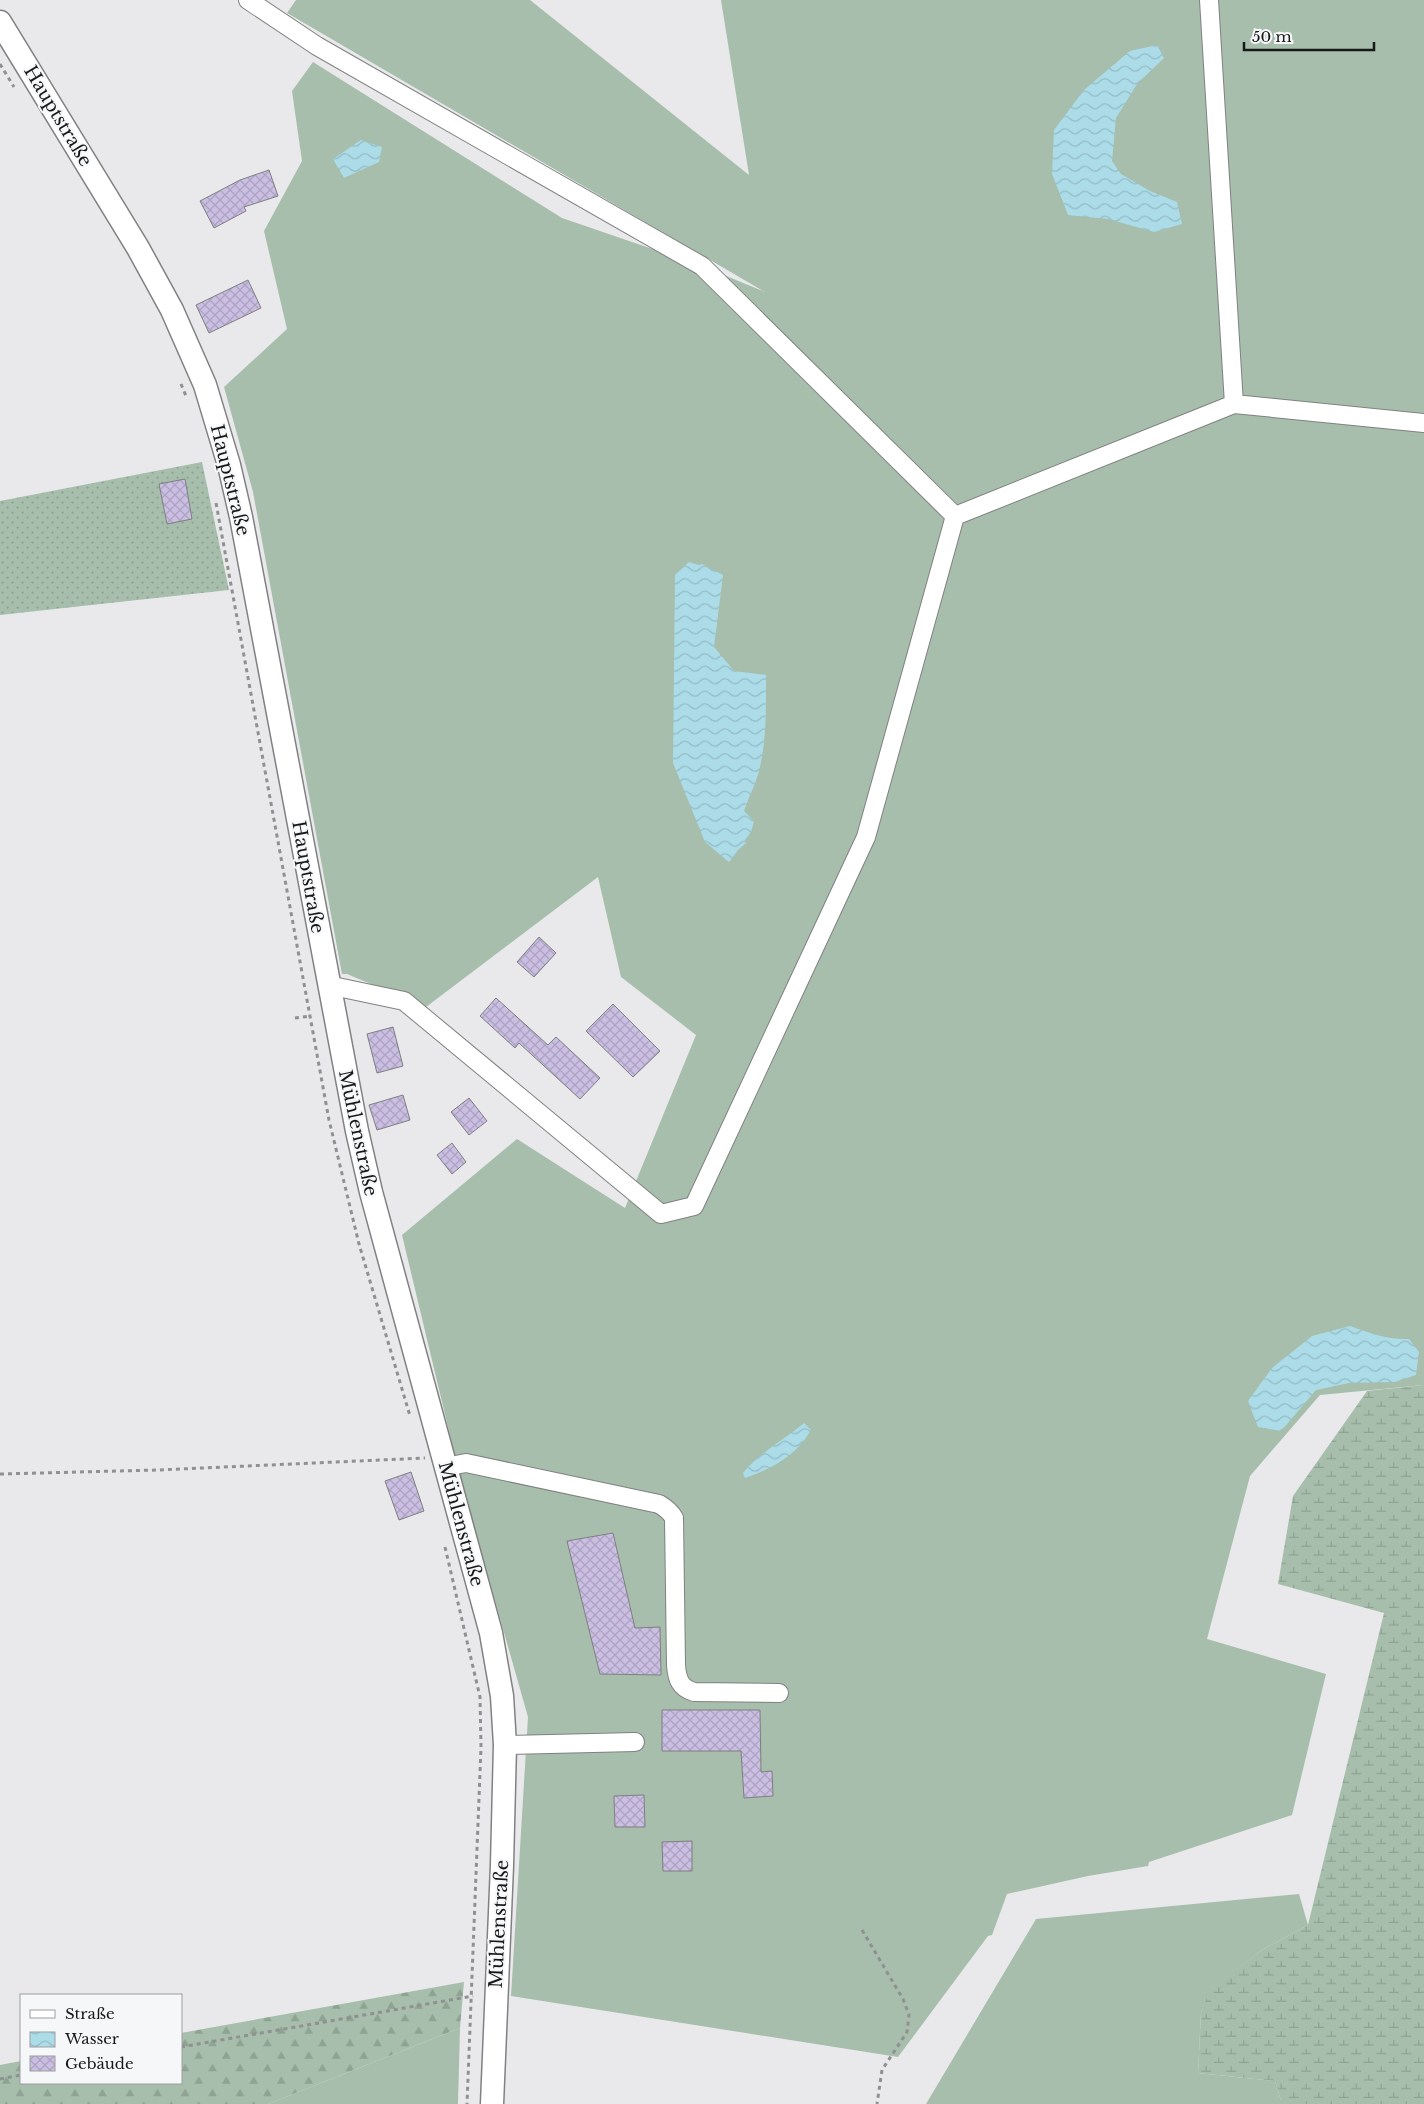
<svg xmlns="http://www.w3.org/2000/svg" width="1424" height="2104" viewBox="0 0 1424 2104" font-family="'Libre Baskerville',serif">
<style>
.grass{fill:#a6beab}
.forest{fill:url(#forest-firs)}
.wetland{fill:url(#wetland-marsh)}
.garden{fill:url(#garden-dots)}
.water{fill:url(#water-waves)}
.building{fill:url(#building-cross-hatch);stroke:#7f7f80}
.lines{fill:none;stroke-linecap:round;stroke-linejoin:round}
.minor-casing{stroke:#808182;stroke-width:20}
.major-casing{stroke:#808182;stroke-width:25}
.path{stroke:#8f9091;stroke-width:3;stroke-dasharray:4 4;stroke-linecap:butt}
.minor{stroke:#fff;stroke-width:18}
.major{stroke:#fff;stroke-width:22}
.labels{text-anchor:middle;stroke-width:4;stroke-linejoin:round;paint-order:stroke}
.street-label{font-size:18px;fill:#171818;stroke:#f6f7f9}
</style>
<defs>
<pattern id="forest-firs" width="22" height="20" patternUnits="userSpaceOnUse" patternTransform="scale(1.25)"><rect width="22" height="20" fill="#a6beab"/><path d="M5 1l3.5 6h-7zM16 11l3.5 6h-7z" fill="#8ea392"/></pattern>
<pattern id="wetland-marsh" width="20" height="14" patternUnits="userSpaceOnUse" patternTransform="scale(1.25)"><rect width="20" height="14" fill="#a6beab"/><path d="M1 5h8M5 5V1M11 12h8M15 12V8" fill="none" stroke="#8ea392"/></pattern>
<pattern id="garden-dots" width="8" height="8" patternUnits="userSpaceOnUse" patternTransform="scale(1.25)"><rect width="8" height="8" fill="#a6beab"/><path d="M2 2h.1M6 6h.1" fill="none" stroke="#8ea392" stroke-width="1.8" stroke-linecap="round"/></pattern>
<pattern id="water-waves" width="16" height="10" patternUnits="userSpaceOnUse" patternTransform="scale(1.25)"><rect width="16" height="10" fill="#acdce8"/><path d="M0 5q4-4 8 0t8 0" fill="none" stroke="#93bcc6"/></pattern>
<pattern id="building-cross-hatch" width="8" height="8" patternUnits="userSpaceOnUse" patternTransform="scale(1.25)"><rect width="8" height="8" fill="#cabee2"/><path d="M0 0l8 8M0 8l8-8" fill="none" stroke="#ada3c1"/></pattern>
</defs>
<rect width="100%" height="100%" fill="#e9e9eb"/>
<path class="grass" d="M296 0H530L749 175 721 0H1424V1385L1320 1395 1250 1476 1207 1639 1326 1674 1292 1815 1149 1862 1148 1866 1088 1876 1007 1894 992 1935 988 1936 898 2057 511 1996 528 1717 460 1477 402 1235 517 1139 625 1208 696 1035 621 977 598 877 426 1007 347 974H342L253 492 224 387 287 329 264 231 302 161 292 91 313 62 562 218 702 266 765 292 287 13Z
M1299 1894 1308 1925 1262 1950 1212 1988 1201 2012 1198 2073 1275 2081 1282 2104H926L1036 1919Z
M460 2028 458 2104H268Z"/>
<path class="forest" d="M464 1982 460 2028 268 2104H0V2065L21 2061V2083H181V2033Z"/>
<path class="wetland" d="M1424 1385V2104H1282L1275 2081 1198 2073 1201 2012 1211 1988 1262 1950 1308 1925 1384 1613 1278 1584 1293 1496 1367 1391Z"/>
<path class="garden" d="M202 462 229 590 0 615V501Z"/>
<path class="water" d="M1157 45 1164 58 1137 84 1116 118 1112 161 1121 174 1150 191 1177 202 1182 224 1154 232 1108 219 1068 215 1052 174 1054 130 1084 90 1130 51Z
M361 140 382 147 379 162 344 178 333 159Z
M689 562 699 565 702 564 723 575 714 647 734 671 766 675C766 707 767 743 758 775 754 787 748 799 744 811L754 821 751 832 745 840 746 843 738 850 729 862 705 842 673 763 675 575Z
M1350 1326C1370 1333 1388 1340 1409 1339L1419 1352 1416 1375 1395 1382 1349 1383 1316 1390 1281 1431 1258 1427 1248 1401 1272 1368 1312 1336Z
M804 1423 811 1430C796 1456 773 1468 745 1478L743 1473C760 1452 784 1440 804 1423Z"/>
<path class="building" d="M269 170 278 196 244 207 246 211 214 228 200 201 240 180Z
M248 280 261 308 209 333 196 305Z
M185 479 192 519 167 524 159 484Z
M539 937 556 953 534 977 517 962Z
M496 998 548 1045 556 1037 600 1078 580 1099 519 1043 515 1048 480 1016Z
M613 1004 660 1051 633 1077 586 1031Z
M393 1027 403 1066 377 1073 367 1034Z
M403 1095 410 1120 377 1130 369 1105Z
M469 1098 487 1121 469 1135 451 1112Z
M452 1143 466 1162 452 1174 437 1155Z
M411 1472 424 1511 399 1520 385 1481Z
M613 1533 635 1628 660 1627 661 1675 600 1674 567 1541Z
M662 1710H760L761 1772 772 1771 773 1796 744 1798 741 1751H662Z
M644 1795 645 1827H615L614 1796Z
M692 1841V1871H663L662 1842Z"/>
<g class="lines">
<g class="minor-casing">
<path id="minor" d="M248 0 317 46 702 266 955 516 1234 404 1424 423
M1209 0 1234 404
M328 985 404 1001 661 1214 694 1206 866 837 955 516
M445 1467 466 1463 659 1504C666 1508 670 1511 674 1518L676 1665C677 1679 680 1688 694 1692L779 1693
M505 1745 635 1742"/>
</g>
<g class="major-casing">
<path id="major" d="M0 22 138 248 172 310 205 385 229 465 241 517 357 1131 371 1192 491 1633 502 1696 505 1745 502 1865 492 2104"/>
</g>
<path class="path" d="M0 64 14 87
M181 384 186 396
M216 503 329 1120 359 1244 410 1416
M295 1018 310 1016
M0 1474 158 1470 425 1458
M445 1547 480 1697 481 1747 467 2104
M862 1930 903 1999 909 2015 907 2032 882 2070 877 2104
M181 2047 473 1996
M0 2079 21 2075"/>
<use href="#minor" class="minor"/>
<use href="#major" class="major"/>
</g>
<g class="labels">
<g class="street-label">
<text transform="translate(58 116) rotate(59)" y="6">Hauptstraße</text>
<text transform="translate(230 480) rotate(76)" y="6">Hauptstraße</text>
<text transform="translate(308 877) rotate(80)" y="6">Hauptstraße</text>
<text transform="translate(358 1133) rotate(78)" y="6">Mühlenstraße</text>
<text transform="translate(461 1524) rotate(75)" y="6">Mühlenstraße</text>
<text transform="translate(499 1924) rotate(-87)" y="6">Mühlenstraße</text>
</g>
</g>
<rect x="20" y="1994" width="162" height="90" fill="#f6f7f9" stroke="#9d9e9f"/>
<rect x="30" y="2010" width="25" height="8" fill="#ffffff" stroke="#9d9e9f"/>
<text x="65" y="2019" font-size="15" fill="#171818">Straße</text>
<rect x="30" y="2032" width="25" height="15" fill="url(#water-waves)" stroke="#9d9e9f"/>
<text x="65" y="2044" font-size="15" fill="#171818">Wasser</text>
<rect x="30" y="2056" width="25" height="15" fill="url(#building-cross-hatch)" stroke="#9d9e9f"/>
<text x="65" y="2069" font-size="15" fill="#171818">Gebäude</text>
<path d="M1244 42v8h130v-8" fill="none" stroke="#171818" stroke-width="2.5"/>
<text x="1252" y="42" font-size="15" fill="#171818" stroke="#f6f7f9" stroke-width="4" paint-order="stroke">50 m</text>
</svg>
